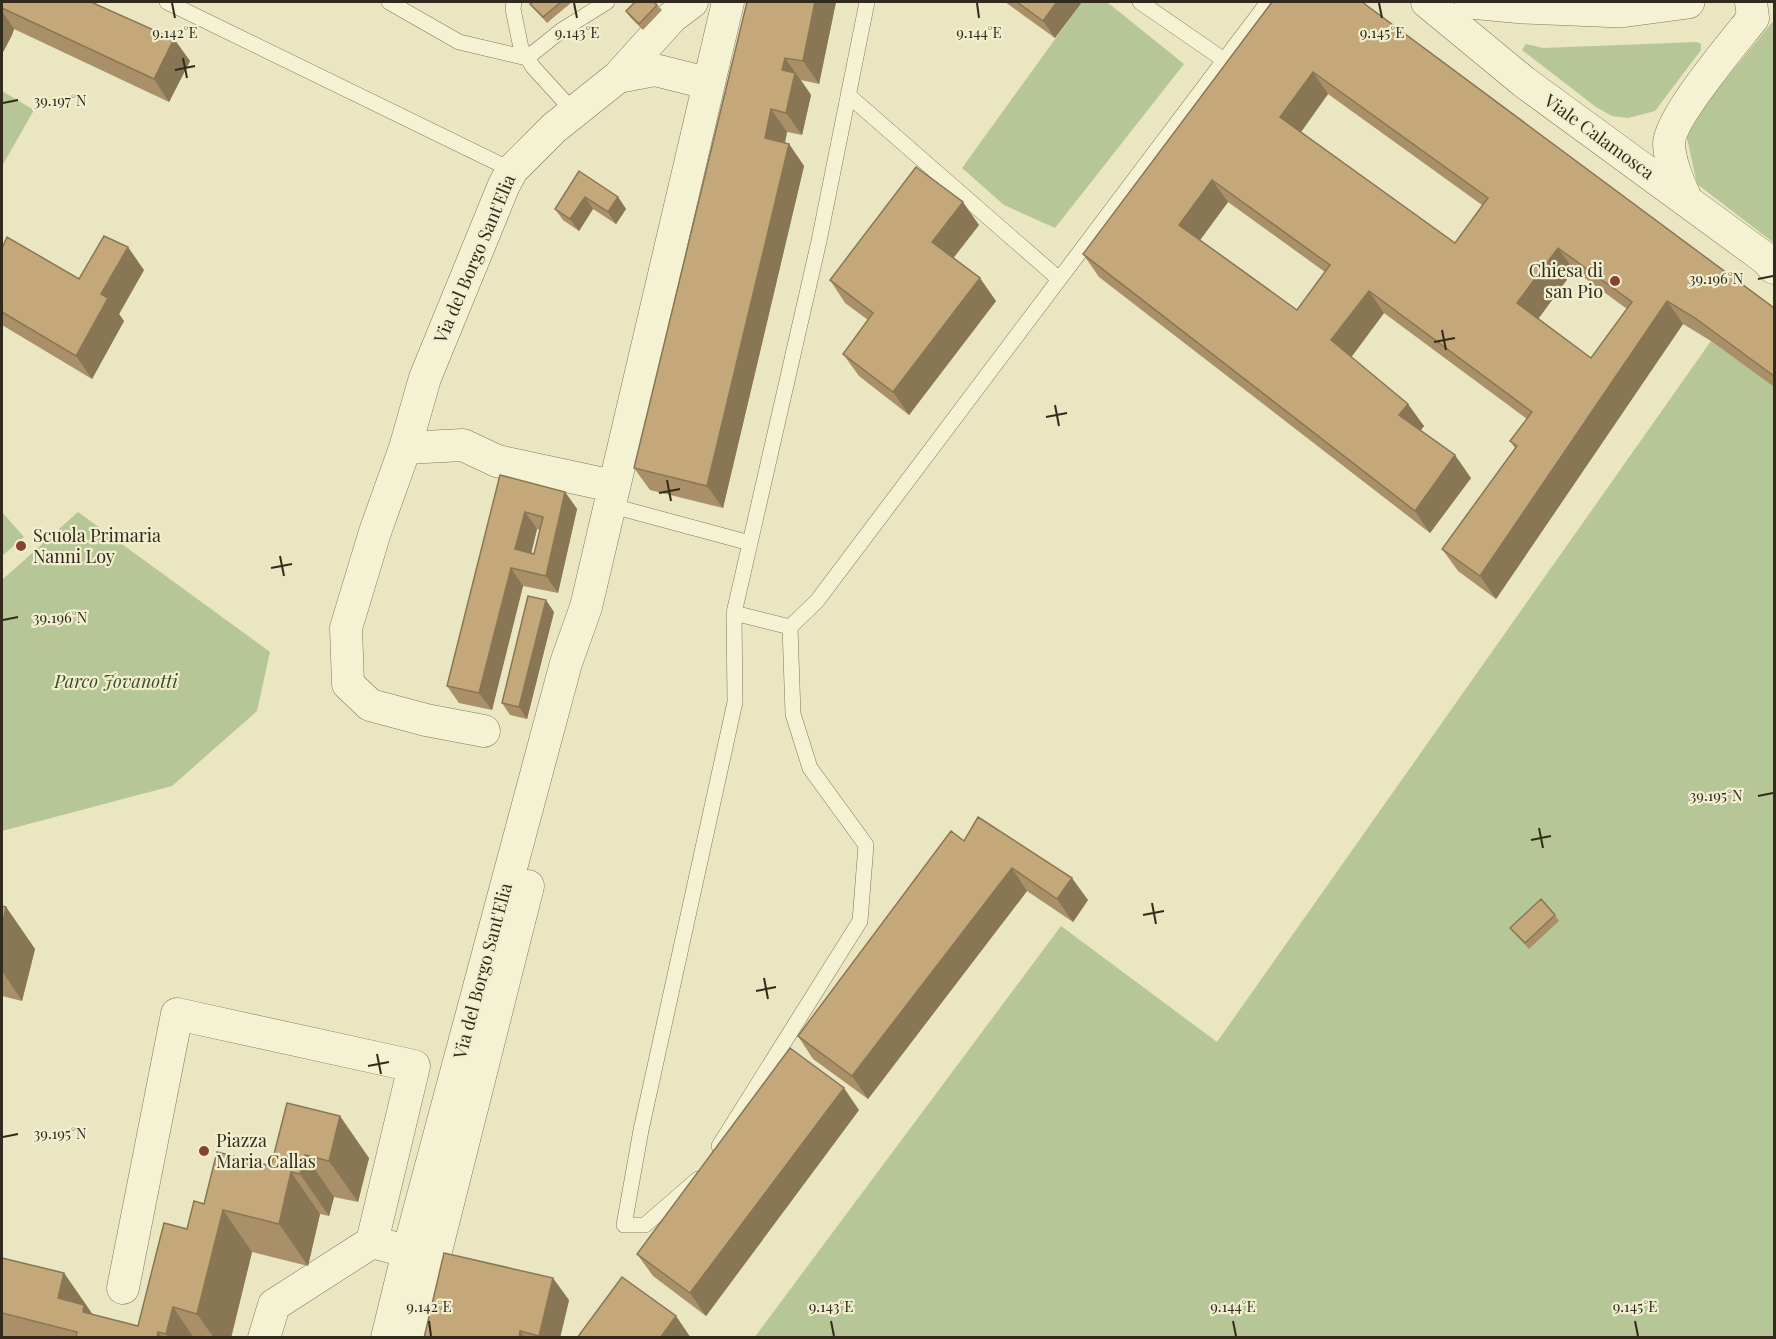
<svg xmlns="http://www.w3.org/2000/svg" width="1776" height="1339" viewBox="0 0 1776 1339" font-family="'Playfair Display',serif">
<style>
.green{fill:#b6c696}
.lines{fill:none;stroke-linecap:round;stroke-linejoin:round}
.service-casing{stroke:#81775a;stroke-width:16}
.minor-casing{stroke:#81775a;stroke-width:33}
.tertiary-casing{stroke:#81775a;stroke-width:34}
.service{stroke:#f5f2d3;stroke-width:15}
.minor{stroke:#f5f2d3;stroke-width:32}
.tertiary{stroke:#f5f2d3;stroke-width:33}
.wall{fill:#a99069;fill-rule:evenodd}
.shaded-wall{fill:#897655}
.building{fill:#c4a87a;stroke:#897655;stroke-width:1.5;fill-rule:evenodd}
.ticks{fill:none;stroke:#322b1d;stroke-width:2}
.poi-dot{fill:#8a4230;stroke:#f1efcf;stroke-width:2}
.labels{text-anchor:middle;stroke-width:4.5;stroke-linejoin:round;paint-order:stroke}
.street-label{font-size:18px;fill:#322b1d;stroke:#f1efcf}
.poi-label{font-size:18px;fill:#322b1d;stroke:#f1efcf;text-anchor:start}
.park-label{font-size:18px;font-style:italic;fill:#3a4c25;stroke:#f1efcf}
.ticks-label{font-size:15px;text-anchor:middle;fill:#322b1d;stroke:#f1efcf;stroke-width:4.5;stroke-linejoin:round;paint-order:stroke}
</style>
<rect width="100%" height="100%" fill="#e9e6c1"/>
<path class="green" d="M1082 2H1107L1184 64 1055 228 1004 205 962 168Z
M1774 20V243L1697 184 1685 129Z
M1697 42 1701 44V50L1655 111 1628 118 1612 116 1596 107 1522 50 1526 44 1543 48Z
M2 91 34 110 2 166Z
M1711 341 1774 387V1337L754 1338 1061 926 1217 1042Z
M2 512 24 537 2 556Z
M78 512 270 652 257 711 172 786 2 831V580Z"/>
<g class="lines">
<g class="service-casing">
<path id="service" d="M167 2 512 170
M389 2 459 42 527 58 562 30 607 2
M514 2 513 9 521 48 533 67 574 112
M1140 2 1224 60
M848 95 1059 279
M609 505 750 543
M734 613 790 627 817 601 1268 2
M719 1146 860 921 866 845 810 768 793 714 790 627
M698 1179 645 1225H624L641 1130 735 702 734 613 819 241 867 2"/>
</g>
<g class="minor-casing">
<path id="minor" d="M1427 2 1524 82 1766 259 1774 268
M618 77 655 70 707 83
M1687 201C1679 183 1670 164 1669 144 1669 118 1735 41 1753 18L1751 2
M405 448 463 445 497 461 613 486
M484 731 426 720 370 705 348 684 346 628 375 532 405 448 425 378 504 185 512 170 554 128 618 77 672 17 692 2
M123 1288 177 1014 414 1066 372 1242
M264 1338 274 1305 372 1242 391 1247
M387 1338 408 1252 566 663 586 607 728 2
M414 1338 528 886"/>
</g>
<g class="tertiary-casing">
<path id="tertiary" d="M1471 2 1523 7 1621 11 1688 2"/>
</g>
<use href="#service" class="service"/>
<use href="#minor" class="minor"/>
<use href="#tertiary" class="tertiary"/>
</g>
<path class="wall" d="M2 2 174 39 190 61 169 102 14 29 12 35 2 54Z
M533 2H572L547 23 530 4Z
M747 2H836L819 84 801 80 811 95 802 135 787 132 785 143 789 144 804 166 723 508 650 490 634 468Z
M1005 2H1082L1055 38Z
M1272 2 1774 308V387L1711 341 1683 324 1496 599 1458 571 1442 549 1515 448 1510 441 1527 419 1384 313 1351 357 1424 426 1421 430 1471 478 1430 533 1099 277 1083 254ZM1328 94 1482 205 1455 243 1301 132ZM1228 202 1325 272 1297 310 1200 240ZM1574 270 1627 309 1591 358 1538 319Z
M657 5 662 10 643 30 630 17 626 11Z
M579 171 618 197 626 209 616 224 593 209 579 231 563 220 555 209Z
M979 225 953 258 996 301 909 415 859 376 843 354 868 320 845 303 830 280Z
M2 248 79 279 144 270 119 314 124 321 92 379 2 325Z
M500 475 565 492 577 509 558 593 523 586 492 710 459 703 447 686ZM537 529 540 530 534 554 531 553Z
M554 612 527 719 510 715 502 703Z
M964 841 1088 900 1073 922 1027 891 868 1099 813 1059 798 1036Z
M2 906 6 907 35 949 22 1001 2 996Z
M1555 915 1559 921 1529 949 1510 928Z
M287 1103 369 1158 358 1202 334 1197 329 1216 320 1214 308 1266 252 1252 231 1338H2V1258L64 1273 93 1315 138 1326 187 1229 204 1204 271 1166Z
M859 1110 706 1316 653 1276 637 1254Z
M569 1300 560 1338H424Z"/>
<path class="shaded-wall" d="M815 2H836L819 84 803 61Z
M1057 2H1082L1055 38 1043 21Z
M2 11 14 29 12 35 2 54Z
M174 39 190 61 169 102 154 79Z
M785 58 811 95 802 135 786 113 782 70Z
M1313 72 1328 94 1296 139 1280 117Z
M771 109 787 132 781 161 765 138Z
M789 144 804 166 723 508 707 486Z
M1212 180 1228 202 1195 247 1179 225Z
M585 197 593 209 579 231 570 219Z
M618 197 626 209 616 224 608 212Z
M963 202 979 225 948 265 932 242Z
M128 247 144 270 119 314 124 321 92 379 76 356 101 294Z
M1558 248 1574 270 1533 326 1517 303Z
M980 278 996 301 909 415 893 392Z
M1369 291 1384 313 1347 363 1331 340Z
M1667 301 1683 324 1496 599 1480 576Z
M1408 404 1424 426 1415 437 1399 415Z
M1455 455 1471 478 1430 533 1415 511Z
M565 492 577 509 558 593 546 576Z
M525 512 537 529 528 567 515 549Z
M511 568 523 586 492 710 479 693Z
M546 600 554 612 527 719 519 707Z
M1012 868 1027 891 868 1099 852 1076Z
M1072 878 1088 900 1073 922 1057 899Z
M6 907 35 949 22 1001 2 971V926Z
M844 1088 859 1110 706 1316 690 1293Z
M340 1116 369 1158 358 1202 329 1161Z
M305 1155 334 1197 329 1216 300 1174Z
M291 1172 320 1214 308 1266 279 1224Z
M223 1210 252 1252 231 1338H214L197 1314Z
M64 1273 93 1315 107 1338 58 1298Z
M553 1278 569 1300 560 1338H540L539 1336Z
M173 1307 194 1338H169L166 1334Z
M676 1316 691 1338H660Z
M520 1331 525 1338H519Z
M158 1332 162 1338H157Z"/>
<path class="building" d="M2 2H91L174 39 154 79 2 8Z
M533 2H561L543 17 530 4Z
M635 2H654L657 5 639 24 626 11Z
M747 2H815L803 61 785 58 782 70 795 73 786 113 771 109 765 138 789 144 707 486 634 468Z
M1017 2H1057L1043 21Z
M1272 2H1362L1774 308V376L1695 318 1667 301 1480 576 1442 549 1517 446 1510 441 1532 412 1369 291 1331 340 1408 404 1399 415 1455 455 1415 511 1083 254ZM1313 72 1488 198 1455 243 1280 117ZM1212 180 1330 265 1297 310 1179 225ZM1558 248 1632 302 1591 358 1517 303Z
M916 167 963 202 932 242 980 278 893 392 843 354 873 313 830 280Z
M579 171 618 197 608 212 585 197 570 219 555 209Z
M104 236 128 247 101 294 108 298 76 356 2 312V248L7 237 79 279Z
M500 475 565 492 546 576 511 568 479 693 447 686ZM525 512 543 517 534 554 515 549Z
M528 596 546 600 519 707 502 703Z
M978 817 1072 878 1057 899 1012 868 852 1076 798 1036 951 831 964 841Z
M1541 899 1555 915 1525 943 1510 928Z
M2 906 6 907 2 926Z
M790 1048 844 1088 690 1293 637 1254Z
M287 1103 340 1116 329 1161 305 1155 300 1174 291 1172 279 1224 223 1210 197 1314 173 1307 166 1334 158 1332 157 1338H76L77 1332 2 1313V1258L64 1273 58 1298 84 1305 83 1312 138 1326 164 1223 187 1229 194 1201 204 1204 217 1152 271 1166Z
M444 1253 553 1278 539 1336 520 1331 519 1338H424Z
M622 1277 676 1316 660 1338H577Z"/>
<path class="ticks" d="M172 3 175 18M574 3 577 18M977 3 979 18M1379 3 1382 18M183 58 187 78M175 70 195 66M3 103 18 100M1758 279 1773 276M1442 330 1446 350M1434 342 1455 338M1055 405 1059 426M1046 417 1067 413M667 480 671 501M659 493 680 489M280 556 284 576M271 568 292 564M3 620 18 617M1758 796 1773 793M1539 828 1543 848M1531 840 1551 836M1152 903 1156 924M1143 915 1164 911M764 978 768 999M756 991 776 987M377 1054 381 1074M368 1066 389 1062M3 1137 18 1134M429 1321 431 1336M831 1321 834 1336M1233 1321 1236 1336M1635 1321 1638 1336"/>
<g class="poi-dot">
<circle cx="1615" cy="281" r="6"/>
<circle cx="21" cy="546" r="6"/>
<circle cx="204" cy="1151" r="6"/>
</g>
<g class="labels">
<g class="street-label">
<text transform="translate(1599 137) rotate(36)" y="6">Viale Calamosca</text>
<text transform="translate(475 259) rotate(-67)" y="6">Via del Borgo Sant'Elia</text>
<text transform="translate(483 971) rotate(-75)" y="6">Via del Borgo Sant'Elia</text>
</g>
<g class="poi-label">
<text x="1603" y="277" text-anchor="end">Chiesa di<tspan x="1603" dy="21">san Pio</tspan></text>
<text x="33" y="542">Scuola Primaria<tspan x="33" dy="21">Nanni Loy</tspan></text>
<text x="216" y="1147">Piazza<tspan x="216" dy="21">Maria Callas</tspan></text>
</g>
<g class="park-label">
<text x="116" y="688">Parco Jovanotti</text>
</g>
</g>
<g class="ticks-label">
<text x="175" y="38">9.142°E</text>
<text x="577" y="38">9.143°E</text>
<text x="979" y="38">9.144°E</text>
<text x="1382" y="38">9.145°E</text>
<text x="60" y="106">39.197°N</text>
<text x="1716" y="284">39.196°N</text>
<text x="60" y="623">39.196°N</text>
<text x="1716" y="801">39.195°N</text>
<text x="60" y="1139">39.195°N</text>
<text x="429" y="1312">9.142°E</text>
<text x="831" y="1312">9.143°E</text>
<text x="1233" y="1312">9.144°E</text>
<text x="1635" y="1312">9.145°E</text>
</g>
<rect width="1776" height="1339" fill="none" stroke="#322b1d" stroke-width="6"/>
</svg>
